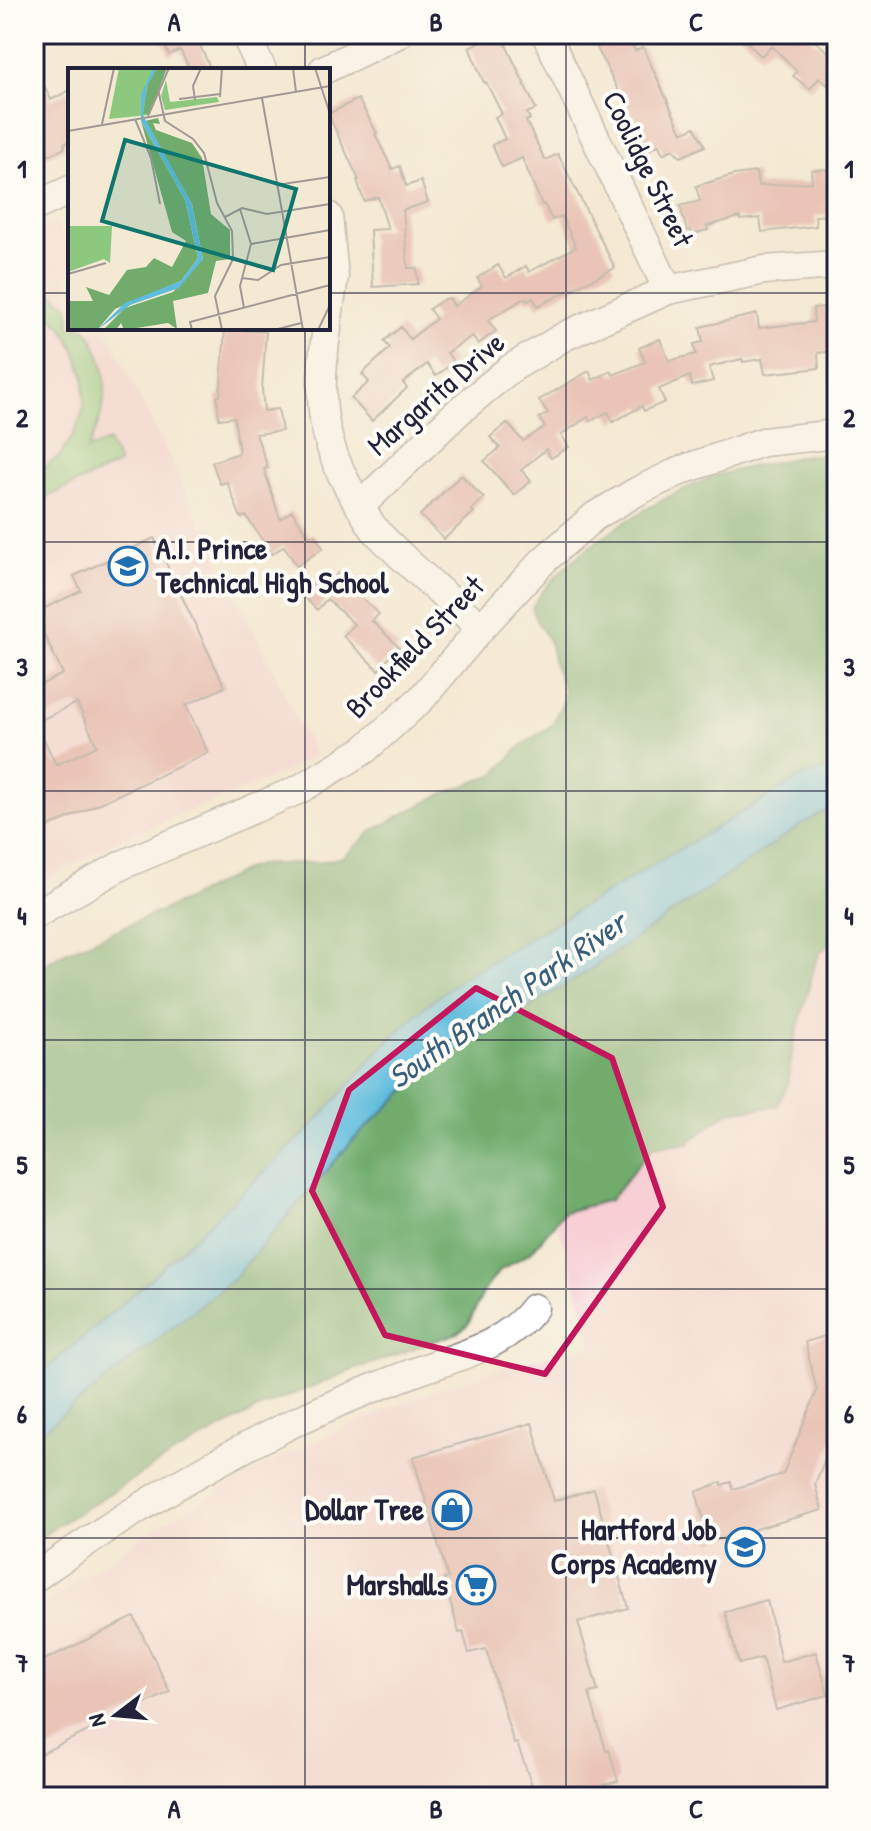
<svg xmlns="http://www.w3.org/2000/svg" width="871" height="1831" viewBox="0 0 871 1831" font-family="'Patrick Hand',sans-serif">
<style>
.built{fill:#f7cfd5}
.green{fill:#8cc87e;stroke:#57755c;stroke-width:2}
.forest{fill:#71ac6d;stroke:#4a6754;stroke-width:2}
.water{fill:#5fbcdd;stroke:#406f8c;stroke-width:2}
.building{fill:#dd9a97;fill-rule:evenodd}
.lines{fill:none;stroke-linecap:round;stroke-linejoin:round}
.minor-casing{stroke:#8b8686;stroke-width:31}
.minor{stroke:#fff;stroke-width:28}
.marked{fill:none;stroke:#c2185b;stroke-width:6;stroke-linejoin:round}
.grid{fill:none;stroke:#22223b;stroke-width:2;stroke-opacity:0.55}
.labels{text-anchor:middle;stroke-width:8;stroke-linejoin:round;paint-order:stroke}
.street-label{font-size:30px;fill:#22223b;stroke:#fdfcf7}
.poi-label{font-size:30px;font-weight:bold;fill:#22223b;stroke:#fdfcf7;text-anchor:end}
.water-label{font-size:32px;font-style:italic;fill:#3a607c;stroke:#fdfcf7}
.inset-road{fill:none;stroke:#a09996;stroke-width:2}
.view{fill:#0f766e;fill-opacity:0.15;stroke:#0f766e;stroke-width:4}
.inset-edge{fill:none;stroke:#22223b;stroke-width:4}
.neatline{fill:none;stroke:#22223b;stroke-width:3}
.grid-label{font-size:26px;text-anchor:middle;font-weight:bold;fill:#22223b}
</style>
<rect width="100%" height="100%" fill="#fdfcf7"/>
<filter id="ink" filterUnits="userSpaceOnUse"><feTurbulence type="fractalNoise" baseFrequency=".0125" numOctaves="2"/><feDisplacementMap in="SourceGraphic" scale="16" xChannelSelector="R" yChannelSelector="G"/><feConvolveMatrix kernelMatrix="1 2 1 2 8 2 1 2 1" color-interpolation-filters="sRGB"/></filter>
<filter id="wash" filterUnits="userSpaceOnUse"><feTurbulence type="fractalNoise" baseFrequency=".006" numOctaves="4" result="noise"/><feDisplacementMap in="SourceGraphic" scale="32" xChannelSelector="R" yChannelSelector="G"/><feGaussianBlur stdDeviation="1.8" result="paint"/><feColorMatrix in="noise" values="0 0 0 0 0 0 0 0 0 0 0 0 0 0 0 0 0 1.4 0 .05"/><feComposite in="paint" operator="in"/></filter>
<g filter="url(#wash)">
<rect width="100%" height="100%" fill="#f4e9d2"/>
<path class="built" d="M56 224 70 253V328H106L315 756 286 772 114 842 34 887V234Z
M830 944 837 945V1797H34V1610L155 1528 258 1469 366 1418 440 1388 516 1364 593 1345 557 1220 564 1212 599 1204 638 1168 642 1156 652 1148 688 1143 728 1113 765 1109 788 1084 793 1047 815 964 819 952Z"/>
<path class="green" d="M34 282 49 290 69 307 70 328H85C115 368 108 408 87 450L108 441 119 464 34 503V475L60 456 75 432 84 408V376L75 350 61 325 34 305Z"/>
<path class="forest" d="M806 455H837V766L802 777 543 930 384 1045 314 1125 146 1283 34 1380V972L61 954 184 901 246 869 258 865 320 862 343 857 372 831 394 819 438 796 495 774 521 746 552 725 563 702 564 689 554 665 549 641 536 620 532 608C561 555 654 500 710 478 739 467 775 463 806 455Z
M837 805V945L830 944 820 952 815 964 793 1047 788 1084 777 1106 728 1112 688 1143 652 1148 610 1200 564 1212 531 1252 499 1271 484 1291 468 1324 457 1333 345 1373 262 1407 177 1452 55 1527 34 1543V1437L233 1279 353 1140 428 1069 583 974 805 822Z"/>
<path class="water" d="M837 766V805L805 822 583 974 428 1069 353 1140 233 1279 34 1437V1380L146 1283 314 1125 384 1045 423 1008 461 979 802 777Z"/>
<g id="blocks">
<path class="building" d="M160 34H195L211 70H190L180 50 169 55Z
M496 34H501L536 109 527 113 530 119 526 121 545 160 558 154 615 268 538 306 533 298 528 301 525 298 488 320 496 331 478 344 472 336 447 353 454 362 436 376 427 364 403 383 407 388 372 421 351 398 369 382 362 374 390 348 384 341 401 327 410 339 436 319 429 309 444 299H450L454 306 482 286 477 278 498 265 506 278 526 266 529 272 576 247 562 216 552 220 544 204 542 205 522 158 502 167 492 145 505 139 495 117 502 114 486 82 484 83 469 47Z
M590 34H630L627 35 635 51 643 47 682 133 695 127 705 146 681 157 673 149 663 154 659 145 648 150Z
M739 34H806L837 59V92L819 78 810 89 793 76 797 71 772 46 761 56Z
M45 87 51 100 70 90V141L64 144 65 148 48 156 34 134V92Z
M358 99 377 133 375 134 392 169 400 166 406 186 421 181 428 202 403 210 408 268H417L418 284 373 287 370 230 388 229 378 197 364 201 357 180H359L328 114Z
M833 169 835 215 815 216 816 226 762 232 760 218 740 220V217L707 226 708 230 692 234 691 230 687 231 680 206 700 201 696 186 734 175 756 172 758 186 812 182 811 170Z
M835 306 837 351 818 353 819 368 765 374 762 359 743 362 742 359 709 367 713 381 692 386 690 376 659 389 665 402 644 411 642 406 613 422 608 412 590 421 588 417 561 435 569 447 551 458 546 449 521 470 531 481 514 495 484 461 500 448 490 437 507 423 523 441 545 427 539 418 548 413 539 400 589 371 593 380 611 371 613 375 645 362 639 348 648 344 660 339 669 361 696 354 694 344 703 342 700 327 757 314 759 328 814 322 813 308Z
M225 329 266 332 262 389 264 411 278 409 282 431 256 434 268 468 264 469 280 519 292 511 305 531 310 536 314 534 323 548 297 566 284 546 272 554 246 516 241 518 227 482 220 484 212 462 239 453 234 417 219 419 217 397 220 396Z
M461 475 484 498 471 510 474 512 444 539 420 515Z
M154 538 225 687 186 705 208 753 34 834V688L63 674 34 613 81 591 74 576ZM77 703 97 746 56 765 36 722Z
M323 573 331 581 338 573 345 580 347 577 360 588 357 591 359 595 379 614 372 621 399 647 378 670 343 636 354 624 327 599 317 610 302 595Z
M832 1334 837 1350V1429L815 1484 822 1510 710 1542 696 1492 721 1482 722 1485 731 1482 733 1489 783 1474 817 1391 805 1342Z
M532 1423 554 1501 594 1489 628 1608 578 1622 598 1691 589 1693 606 1751 609 1750 618 1781 604 1785 607 1797H536L517 1743 514 1744 486 1649 469 1653 463 1632 459 1633 444 1579 448 1578 413 1457Z
M767 1600 781 1662 816 1652 828 1695 776 1710 762 1658 739 1664 725 1612Z
M134 1617 170 1692 34 1757V1665Z"/>
</g>
</g>
<g filter="url(#ink)">
<use href="#blocks" fill-opacity="0" stroke="#8b8686" stroke-width="2"/>
<g class="lines">
<g class="minor-casing">
<path id="minor" d="M245 34 262 70
M546 34 668 290
M323 70 398 34
M34 207 70 190
M328 216 334 277 328 318
M327 328C316 398 320 444 359 505 365 513 369 523 376 531 408 565 446 596 481 628
M360 506 459 411 510 369 565 336 668 290 764 270 837 265
M34 915 122 865 300 789 364 750 421 699 481 628 544 560 595 516 638 491 682 470 763 442 837 434
M34 1578C110 1524 190 1475 273 1433 316 1411 362 1392 407 1375 452 1357 503 1349 534 1308"/>
</g>
<use href="#minor" class="minor"/>
</g>
</g>
<path d="M0 0H871V1831H0ZM476 988 612 1058 663 1207 545 1374 385 1335 312 1191 349 1090Z" fill="#f4e9d2" fill-opacity=".55" fill-rule="evenodd"/>
<path class="marked" d="M476 988 612 1058 663 1207 545 1374 385 1335 312 1191 349 1090Z"/>
<path class="grid" d="M305 34V70M566 34V1797M34 293H70M328 293H837M305 328V1797M34 542H837M34 791H837M34 1040H837M34 1289H837M34 1538H837"/>
<defs>
<g id="school-ring" transform="scale(2)"><circle r="9.5" fill="#fdfcf7" stroke="#1f6fb2" stroke-width="1.5"/><path d="M0-5L7-2L0 1L-7-2ZM-4 1L0 2.5L4 1V4Q0 6-4 4Z" fill="#1f6fb2"/></g>
<g id="shop-ring" transform="scale(2)"><circle r="9.5" fill="#fdfcf7" stroke="#1f6fb2" stroke-width="1.5"/><path d="M-5-2.5h2.3a2.7 3.5 0 0 1 5.4 0H5L5.5 6h-11ZM-1.5-2.5h3a1.5 2.3 0 0 0-3 0Z" fill="#1f6fb2"/></g>
<g id="supermarket-ring" transform="scale(2)"><circle r="9.5" fill="#fdfcf7" stroke="#1f6fb2" stroke-width="1.5"/><path d="M-6-5.5h2.5l.6 2H6L4.5 2H-2.5L-4.4-4H-6ZM-1.5 3.2a1.3 1.3 0 1 0 .1 0ZM3 3.2a1.3 1.3 0 1 0 .1 0Z" fill="#1f6fb2"/></g>
</defs>
<g fill-rule="evenodd">
<use href="#school-ring" x="128" y="566"/>
<use href="#shop-ring" x="452" y="1510"/>
<use href="#school-ring" x="745" y="1547"/>
<use href="#supermarket-ring" x="476" y="1585"/>
</g>
<g class="labels">
<g class="street-label">
<text transform="translate(648 169) rotate(64)" y="10">Coolidge Street</text>
<text transform="translate(436 394) rotate(-41)" y="10">Margarita Drive</text>
<text transform="translate(415 647) rotate(-46)" y="10">Brookfield Street</text>
</g>
<g class="poi-label">
<text x="156" y="559" text-anchor="start">A.I. Prince<tspan x="156" dy="34">Technical High School</tspan></text>
<text x="424" y="1520">Dollar Tree</text>
<text x="717" y="1540">Hartford Job<tspan x="717" dy="34">Corps Academy</tspan></text>
<text x="448" y="1595">Marshalls</text>
</g>
<g class="water-label">
<text transform="translate(507 1000) rotate(-35)" y="11">South Branch Park River</text>
</g>
</g>
<g transform="translate(68 68)">
<rect width="262" height="262" fill="#f4e9d2"/>
<path d="M51 0H98L80 47 41 51ZM98 12 102 34 149 29 151 34 97 42 93 28ZM0 158H44L42 195 36 191 0 204Z" fill="#8cc87e"/>
<path d="M89 0H99L82 45 75 46 80 16ZM90 50 92 56 85 55 88 62 124 75 134 90 143 146 162 162V191L148 193 140 225 105 233 109 261 100 255 56 262 53 255 48 262H35L57 240 105 224 135 191 124 136 77 53ZM73 53 117 132 130 190 113 213 47 241 29 262H0V233H25L18 219 41 227 59 202 78 199 86 190 104 199 118 173 104 164Z" fill="#71ac6d"/>
<path d="M85 0H89L79 18 75 47 124 136 135 191 111 220 62 237 29 262 57 235 113 213 130 190 117 132 73 53V27Z" fill="#5fbcdd"/>
<path class="inset-road" d="M225 0 228 24M247 0 262 46M90 21 97 53 125 71 136 85 149 135 164 163 165 191 147 228 154 262M152 29 154 0M194 30 235 262M111 31 152 26M127 32 125 18 133 0M80 48 101 0M67 51 83 90 92 136M34 56 46 0M0 63 262 18M208 117 262 109M172 141 183 176 172 218 176 240M157 149 174 140 199 146 262 136M183 176 262 162M0 206 38 195M174 210 190 212 213 197 262 189M124 262 122 254 262 217M206 262 233 255M250 262 262 237"/>
<path class="view" d="M57 72 228 121 205 202 34 153Z"/>
<rect width="262" height="262" class="inset-edge"/>
</g>
<rect width="871" height="1831" fill="none" stroke="#fdfcf7" stroke-width="88"/>
<g transform="translate(116 1715) rotate(254)" stroke="#fdfcf7" stroke-width="6" paint-order="stroke">
<path d="M0-6L14 30L0 20L-14 30Z" fill="#22223b"/>
<text y="-12" font-size="22" font-weight="bold" text-anchor="middle" fill="#22223b">N</text>
</g>
<rect x="44" y="44" width="783" height="1743" class="neatline"/>
<g class="grid-label">
<text x="174" y="31">A</text>
<text x="436" y="31">B</text>
<text x="696" y="31">C</text>
<text x="22" y="178">1</text>
<text x="849" y="178">1</text>
<text x="22" y="427">2</text>
<text x="849" y="427">2</text>
<text x="22" y="676">3</text>
<text x="849" y="676">3</text>
<text x="22" y="925">4</text>
<text x="849" y="925">4</text>
<text x="22" y="1174">5</text>
<text x="849" y="1174">5</text>
<text x="22" y="1423">6</text>
<text x="849" y="1423">6</text>
<text x="22" y="1672">7</text>
<text x="849" y="1672">7</text>
<text x="174" y="1818">A</text>
<text x="436" y="1818">B</text>
<text x="696" y="1818">C</text>
</g>
</svg>
